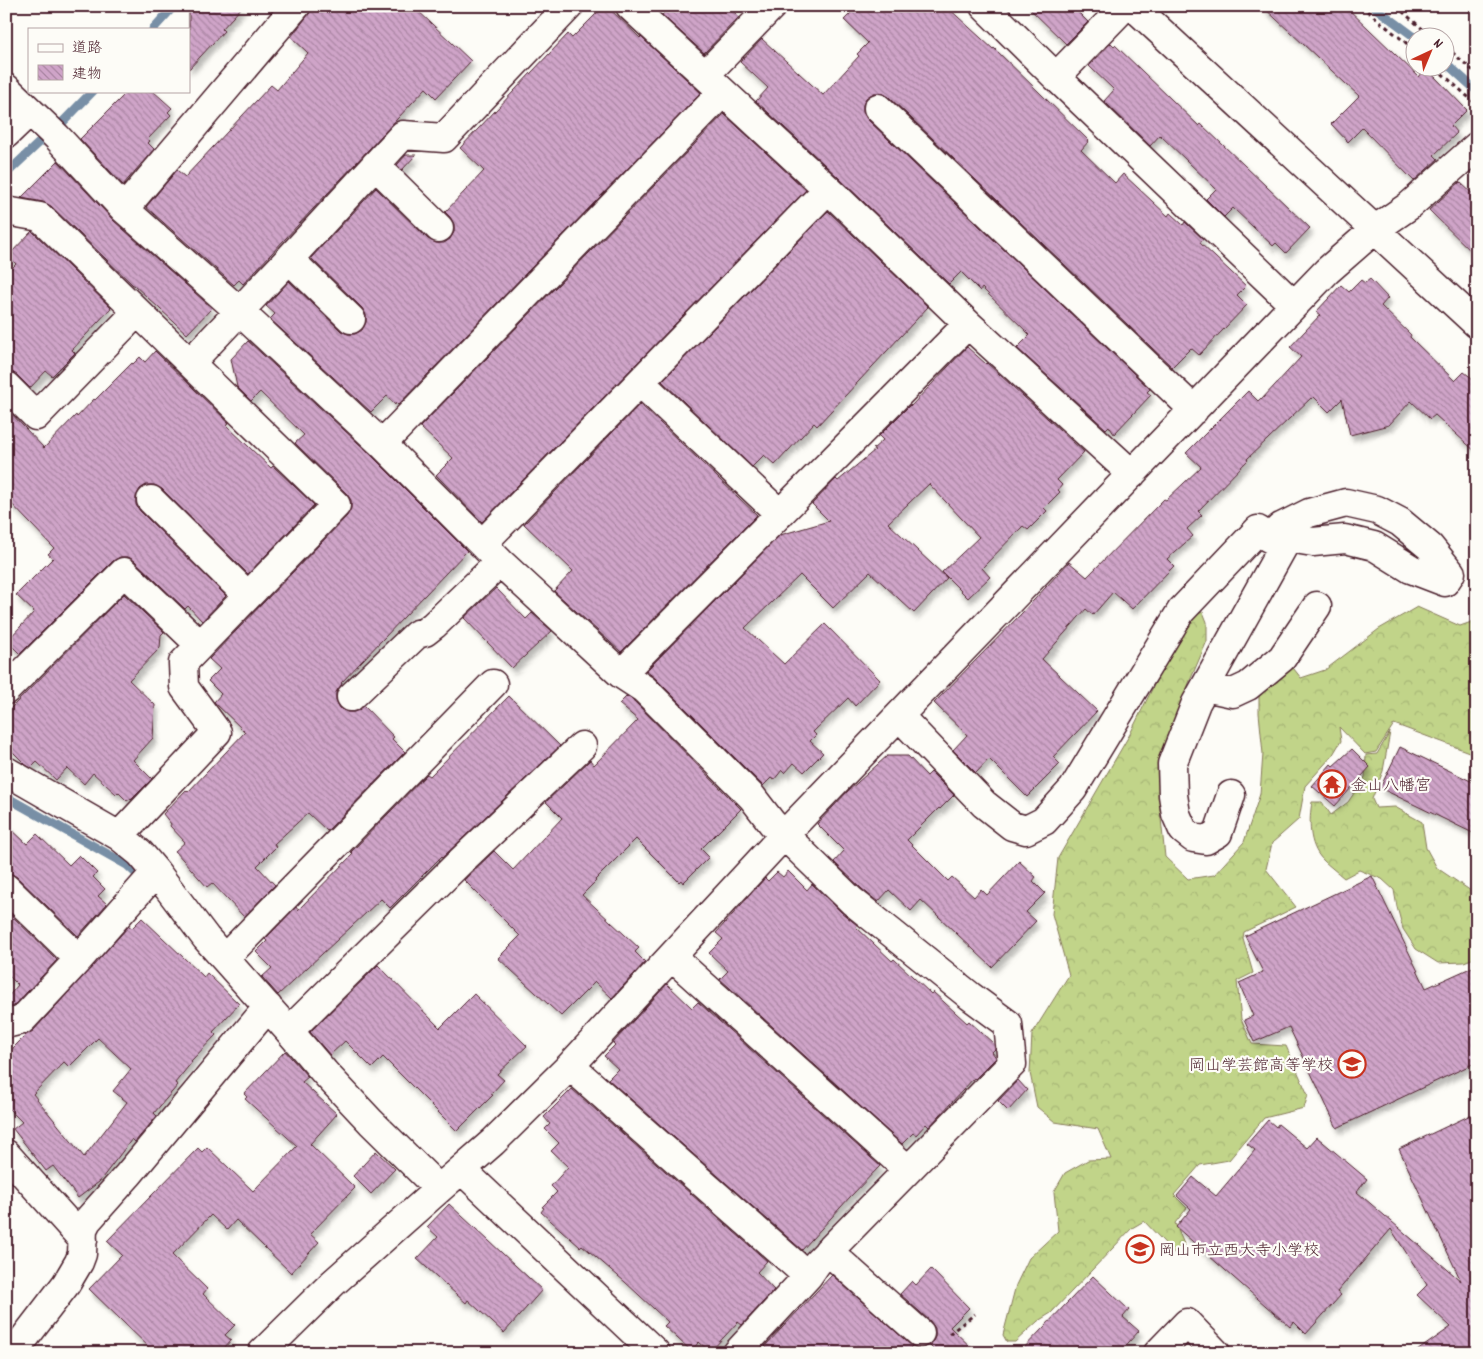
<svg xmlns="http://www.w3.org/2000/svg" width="1483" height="1359" viewBox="0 0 1483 1359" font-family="Dekko,'Klee One',sans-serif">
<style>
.forest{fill:url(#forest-crowns);stroke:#867a5a}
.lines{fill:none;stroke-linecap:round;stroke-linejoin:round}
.stream{stroke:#788fa6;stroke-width:9}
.building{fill:url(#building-back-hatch);stroke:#4a1f2b;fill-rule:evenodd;filter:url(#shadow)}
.minor-casing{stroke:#4a1f2b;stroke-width:31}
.path{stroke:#4a1f2b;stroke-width:3;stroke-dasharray:4 4;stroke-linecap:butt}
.minor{stroke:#fdfcf7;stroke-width:28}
.labels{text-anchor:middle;stroke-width:4.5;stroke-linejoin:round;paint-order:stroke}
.poi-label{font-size:16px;fill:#4a1f2b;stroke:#fdfcf7;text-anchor:start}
</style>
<defs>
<pattern id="forest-crowns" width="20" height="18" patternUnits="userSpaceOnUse" patternTransform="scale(1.25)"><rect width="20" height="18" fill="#c1d489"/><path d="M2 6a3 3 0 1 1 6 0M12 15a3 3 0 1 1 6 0" fill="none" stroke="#a7b676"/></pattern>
<pattern id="building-back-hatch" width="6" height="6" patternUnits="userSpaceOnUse" patternTransform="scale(1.25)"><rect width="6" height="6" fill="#cfa4c8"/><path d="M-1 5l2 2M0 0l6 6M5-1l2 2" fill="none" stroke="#aa85a3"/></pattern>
<filter id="shadow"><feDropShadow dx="3" dy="5.5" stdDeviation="2.5" flood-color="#0004"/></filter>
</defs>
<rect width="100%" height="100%" fill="#fdfcf7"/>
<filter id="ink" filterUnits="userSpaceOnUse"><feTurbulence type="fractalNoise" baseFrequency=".02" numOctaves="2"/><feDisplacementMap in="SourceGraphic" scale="10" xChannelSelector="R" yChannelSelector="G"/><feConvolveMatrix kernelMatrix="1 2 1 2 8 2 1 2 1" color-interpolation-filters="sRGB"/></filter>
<g filter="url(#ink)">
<path class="forest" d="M1417 607 1460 626 1477 620V755L1394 724 1376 752 1365 754 1339 727 1341 741 1332 756 1305 786 1299 819 1272 843 1266 869 1296 907 1244 932 1243 938 1253 973 1237 981 1241 1019 1252 1044 1286 1046 1308 1095 1304 1108 1264 1118 1229 1160 1200 1165 1174 1195 1187 1208 1175 1223 1187 1251 1185 1257 1179 1258 1144 1221 1132 1228 1051 1313 1038 1321 1015 1342H1007L1003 1335 1016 1285 1029 1258 1058 1231 1054 1192 1065 1173 1088 1160 1111 1159 1098 1129 1055 1122 1037 1107 1030 1073 1032 1034 1069 975 1052 914 1058 858 1130 734 1159 675 1176 634 1190 617 1203 612 1207 622V641L1189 683 1161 760 1160 809 1165 857 1188 879 1214 875 1244 842 1260 794 1263 754 1259 713V680L1290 664 1301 678 1325 670 1379 629Z
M1390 732 1383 771 1372 799 1376 808 1395 807 1422 822 1426 848 1437 868 1477 895V957L1464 962 1438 963 1416 949 1403 929 1397 907 1394 890 1382 879 1359 870 1344 878C1337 872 1329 866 1323 860 1308 845 1309 820 1312 802H1322L1331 815 1348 802 1365 777 1366 755 1377 754Z"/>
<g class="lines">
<path class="stream" d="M1373 6 1416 38
M153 29 174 6
M1446 63 1477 91
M6 174 42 140 58 127 93 91
M6 797 127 865 144 881"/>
</g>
<path class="building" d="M189 6H243L222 29 224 31 189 69Z
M315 6H413L471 61 436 98 426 88 243 284 239 280 234 285 146 207 177 170 185 177 271 85 277 90 308 53 291 37Z
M604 6H607L640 38 641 37 701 93 398 405 396 403 395 405 387 396 371 412 270 319 275 314 266 306 289 281 341 331 348 334H355L362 330 366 322V315L362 308 311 258 376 188 428 239 436 243H444L450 239 454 232V224L450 217 445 212 484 171 460 148 568 34 572 38Z
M670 6H728L739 17 704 53 662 15Z
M858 6H946L993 49 994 48 1089 141 1081 150 1115 183 1123 174 1168 216 1170 213 1183 225 1185 222 1203 239 1200 243 1246 286 1237 295 1247 305 1199 355 1191 348 1172 367 889 97 882 93H874L866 98 863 105V112L867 119 1150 389 1147 392 1151 395 1114 434 1109 426 1106 429 1017 348 1030 335 982 288 980 291 961 272 949 284 839 178 756 101 768 88 740 62 762 39 823 95 859 56 857 54 868 43 844 20Z
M1027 6H1072L1088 22 1066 44Z
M1262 6H1345L1419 77 1425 69 1435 77 1467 110 1451 126 1457 133 1434 155 1438 159 1414 181 1362 128 1348 142 1331 124 1359 96Z
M1111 43 1114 46 1115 45 1199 126 1201 124 1310 228 1286 253 1276 243 1273 246 1233 208 1224 217 1206 199 1216 189 1160 135 1150 146 1104 101 1114 90 1089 66Z
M128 91H153L172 108 168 112 171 115 148 139 150 141 148 143 154 149 123 185 80 139Z
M724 114 806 190 482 522 436 475 453 458 420 427Z
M406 155H416L402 170 397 165Z
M58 161 114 221 212 308 187 334 134 285H133L51 206 43 202 21 198Z
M1460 182 1477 198V257L1429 210Z
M828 211 928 307 817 426 814 423 775 465 764 455 752 467 662 381Z
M32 231 111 308 72 350 75 353 52 376 46 371 30 388 17 375 10 371H6V274L16 264 8 256Z
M1370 279 1388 298 1381 306 1411 335 1410 337 1455 381 1464 372 1477 382V453L1435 415 1430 419 1411 401 1389 425 1350 435 1342 399 1329 412 1314 397 1312 399 1311 398 1247 459 1248 460 1198 511 1202 515 1187 529 1193 536 1167 559 1174 566 1132 609 1113 592 1093 615 1086 609 1042 659 1097 711 1053 757 1060 764 1027 797 989 759 976 773 953 750 967 735 934 703 1022 613 1069 562 1087 577 1164 499 1166 500 1201 467 1186 453 1248 391 1258 401 1261 398 1262 399 1301 357 1290 347 1320 315 1316 312 1341 285 1349 292 1361 280 1365 283Z
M248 341 371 455 467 551 341 683 342 684 336 692V700L340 708 347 712H354L364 706 394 737 392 739 405 752 327 831 308 813 274 844 276 847 257 866 275 885 244 917 212 883 207 887 175 851 185 842 170 826 171 824 163 814 186 790 188 792 245 732 214 702 221 694 208 681 220 669 209 659 347 516 351 508V500L347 494 295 443 304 435 260 392 251 401 237 387 231 359Z
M967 347 986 364 987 363 1084 452 1057 480 1062 485 1058 490 1060 492 1044 508 1047 511 1028 530 1023 526 982 568 990 577 968 598 942 572 979 537 929 484 888 523 947 578 914 613 870 572 833 608 800 575 745 628 784 664 825 624 880 680 855 706 848 698 813 732 816 735 810 741 823 753 804 772 794 763 785 773 782 770 774 780 771 778 763 786 655 678 646 671 780 535 829 521 812 504 836 479 838 481 875 450 873 449 883 440 879 436 910 405 911 406Z
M155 351 229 423 226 425 271 468 273 466 314 505 248 574 162 489 154 485H146L140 489 136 497V505L140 511 226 596 202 621 188 606 185 609 135 561 128 557H120L113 561 20 654 7 641 34 612 16 595 53 558 48 554 54 548 6 498V408L44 448 76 415 77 417 94 399 95 400 132 363 133 364 140 357 145 362Z
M640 404 757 515 621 652 554 591 573 571 524 524Z
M496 588 526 619 532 613 552 631 512 668 464 618Z
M124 594 164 632 161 635 160 648 129 680 155 705 153 738 133 760 152 779 131 800 130 799 127 801 118 792 116 794 93 773 84 784 67 768 56 780 37 762 31 768 26 765 6 745V713Z
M509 696 560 746 442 858 441 857 390 908 381 899 278 995 262 977 272 968 256 952 267 941 265 939 296 907 298 910 353 854 351 852 427 774 430 776Z
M627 696 634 701 741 809 701 849 709 857 683 883 681 880 679 882 636 839 595 880 596 881 582 895 639 948 635 952 645 962 612 998 595 982 561 1016 498 958 520 936 464 880 494 851 513 870 562 818 546 802 590 760 594 765 638 720 619 704Z
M1400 747 1477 784V835L1380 788Z
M1352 749 1370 767 1335 806 1312 786 1331 764 1333 766Z
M887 756H908L927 776 931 772 954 795 940 809 939 808 907 840 948 881 952 877 974 897 981 889 987 895 1019 861 1036 877 1033 881 1045 893 1026 912 1036 921 992 967 921 900 911 911 889 890 878 902 862 889 834 862 844 851 817 824 848 791Z
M6 824 27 844 37 834 69 865 79 855 97 873 93 877 105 889 98 896 107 904 78 936 17 877 10 873H6Z
M788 871 807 890 812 884 841 912 857 925 856 927 892 961 894 959 931 994 933 992 967 1023 969 1021 994 1044 995 1049 992 1052 995 1056 996 1058 975 1079 974 1078 929 1127 926 1124 916 1135 913 1133 902 1144 720 979 728 971 709 953 723 939 716 933 765 878 768 881 777 872 783 877Z
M1372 876 1426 988 1477 965V1062L1337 1128 1289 1027 1254 1042 1244 1020 1253 1016 1239 983 1263 972 1245 936Z
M6 910 57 960 14 1006 9 1007 6 1005V999L18 985 6 973Z
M142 918 204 977 207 973 239 1004 213 1032 216 1035 191 1061 192 1062 175 1083 178 1085 154 1113 157 1116 135 1142 132 1139 99 1182 78 1198 53 1166 46 1171 13 1129 22 1122 6 1106V1055L26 1035 33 1031 129 926 132 928ZM98 1038 131 1069 113 1091 127 1102 84 1157 33 1094 64 1062 69 1067Z
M378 965 440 1028 474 994 527 1046 497 1074 504 1080 491 1094 493 1095 457 1131 383 1057 372 1068 345 1041 330 1055 310 1032Z
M667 984 692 1008 698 1002 880 1166 850 1197 802 1250 608 1079 618 1069 604 1056 615 1045 613 1043Z
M285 1051 308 1077 302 1082 337 1114 310 1144 355 1188 310 1234 319 1242 291 1273 236 1220 227 1230 211 1215 172 1255 207 1289 203 1294 235 1325 225 1335 231 1340 220 1353H155L89 1289 122 1255 107 1241 198 1148 202 1152 207 1147 253 1191 297 1146 245 1099 247 1097 244 1094Z
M1018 1080 1027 1090 1008 1111 998 1101Z
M572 1089 767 1261 757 1272 774 1290 742 1325 738 1322 710 1352 699 1342 691 1351 664 1326 668 1322 625 1282 582 1245 580 1247 541 1212 544 1208 542 1207 557 1192 551 1186 568 1167 551 1151 559 1143 545 1129 550 1124 544 1117Z
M1477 1112V1353H1414L1451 1327 1417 1295 1427 1285 1391 1229 1337 1292 1341 1295 1306 1334 1294 1322 1290 1327 1176 1227 1191 1209 1177 1196 1193 1177 1216 1196 1255 1150 1247 1144 1268 1120 1276 1127 1278 1124 1307 1148 1317 1137 1367 1179 1357 1192 1461 1281 1399 1149Z
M376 1151 395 1169 371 1194 353 1176Z
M449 1204 542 1290 504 1333 468 1300 466 1303 417 1259 438 1237 427 1227Z
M931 1269 969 1308 950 1327 977 1353H937L929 1345 932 1343 935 1337V1328L930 1321 900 1294 912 1281 916 1285Z
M832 1275 912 1346 905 1353H772L765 1346Z
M1093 1276 1129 1310 1123 1317 1139 1331 1119 1353H1019Z"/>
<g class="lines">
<g class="minor-casing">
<path id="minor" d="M630 6 828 189 968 324 1132 474
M984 6 1056 77
M1125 6 1056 77 1294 305
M1133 6 1477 324
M705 75 772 6
M6 88 57 137 124 209 239 311 382 444 500 562 621 674 644 689 752 797 772 823 784 835 852 901 970 996 1008 1024 1012 1064 817 1263 808 1276 737 1353
M878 108 1194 410
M6 134 30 111
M375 165 439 228
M124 209 296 6
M6 211 40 217 190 363
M289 259 351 319
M640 382 780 514
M6 386 36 416 137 312
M382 444 723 92
M151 500 248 596
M1269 538 1281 527 1309 513 1346 503 1377 510 1400 522 1430 547 1451 573 1445 582 1411 569 1374 546 1345 539 1313 542 1295 539 1281 527
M482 544 828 189
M621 674 968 324
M1205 687 1233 693 1248 686 1282 658 1317 606
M6 690 124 572 200 645
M351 697 417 634 425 632 434 625 500 562
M899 716 984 804 1012 826 1026 830 1044 821 1073 789 1181 611 1258 530 1283 547 1196 703 1172 764 1173 795 1176 814 1183 830 1193 838 1206 840 1218 833 1231 795
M6 771 119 836 140 853 156 872 206 938 289 1031 325 1073 371 1122 439 1189
M119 836 217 732 184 687 183 663 336 505 190 363 289 259 403 135 444 138 569 6
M6 888 79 959
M672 957 908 1170
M225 958 493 684
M6 1024 22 1020 79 959 156 872
M289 1031 460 862 582 746
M570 1066 808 1276
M6 1154 83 1240
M462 1170 656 1353
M828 1251 920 1333
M13 1353 66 1284 79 1262 82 1254 83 1229 87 1221 128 1175 268 1007
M262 1353 333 1283 439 1189 493 1142 570 1066 784 835 1327 271 1374 230 1409 206 1477 146
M1158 1353 1187 1323 1216 1353"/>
</g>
<path class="path" d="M1361 6 1416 51
M1396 6 1433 38
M1446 47 1477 74
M1436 68 1477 105
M949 1334 975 1314"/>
<use href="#minor" class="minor"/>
</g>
</g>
<defs>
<g id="temple-ring" transform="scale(1.4375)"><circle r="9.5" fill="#fdfcf7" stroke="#c8321e" stroke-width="1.5"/><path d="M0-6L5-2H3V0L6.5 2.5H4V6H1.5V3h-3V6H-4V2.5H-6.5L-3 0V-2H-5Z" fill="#c8321e"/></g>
<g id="school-ring" transform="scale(1.4375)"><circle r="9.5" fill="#fdfcf7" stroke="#c8321e" stroke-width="1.5"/><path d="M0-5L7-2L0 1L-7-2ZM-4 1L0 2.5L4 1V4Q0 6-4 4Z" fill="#c8321e"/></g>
</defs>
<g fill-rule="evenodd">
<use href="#temple-ring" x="1332" y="784"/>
<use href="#school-ring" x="1352" y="1064"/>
<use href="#school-ring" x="1140" y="1249"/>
</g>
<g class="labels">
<g class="poi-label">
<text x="1351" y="790">金山八幡宮</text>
<text x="1333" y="1070" text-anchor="end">岡山学芸館高等学校</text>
<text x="1159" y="1255">岡山市立西大寺小学校</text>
</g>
</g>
<rect width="1483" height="1359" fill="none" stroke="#fdfcf7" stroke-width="25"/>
<rect x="12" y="12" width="1458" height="1334" fill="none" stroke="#4a1f2b" stroke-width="2" filter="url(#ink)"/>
<rect x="28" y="28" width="162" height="65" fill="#fdfcf7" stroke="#b5a4a5"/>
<rect x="38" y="44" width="25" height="8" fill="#fdfcf7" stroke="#b5a4a5"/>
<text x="72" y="52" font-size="15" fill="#4a1f2b">道路</text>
<rect x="38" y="65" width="25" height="15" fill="url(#building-back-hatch)" stroke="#b5a4a5"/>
<text x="72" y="78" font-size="15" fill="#4a1f2b">建物</text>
<g transform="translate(1430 52) rotate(44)"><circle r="24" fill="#fdfcf7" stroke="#b5a4a5"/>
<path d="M0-4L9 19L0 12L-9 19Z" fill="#c8321e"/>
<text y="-8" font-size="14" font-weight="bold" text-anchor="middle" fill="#4a1f2b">N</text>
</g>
</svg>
